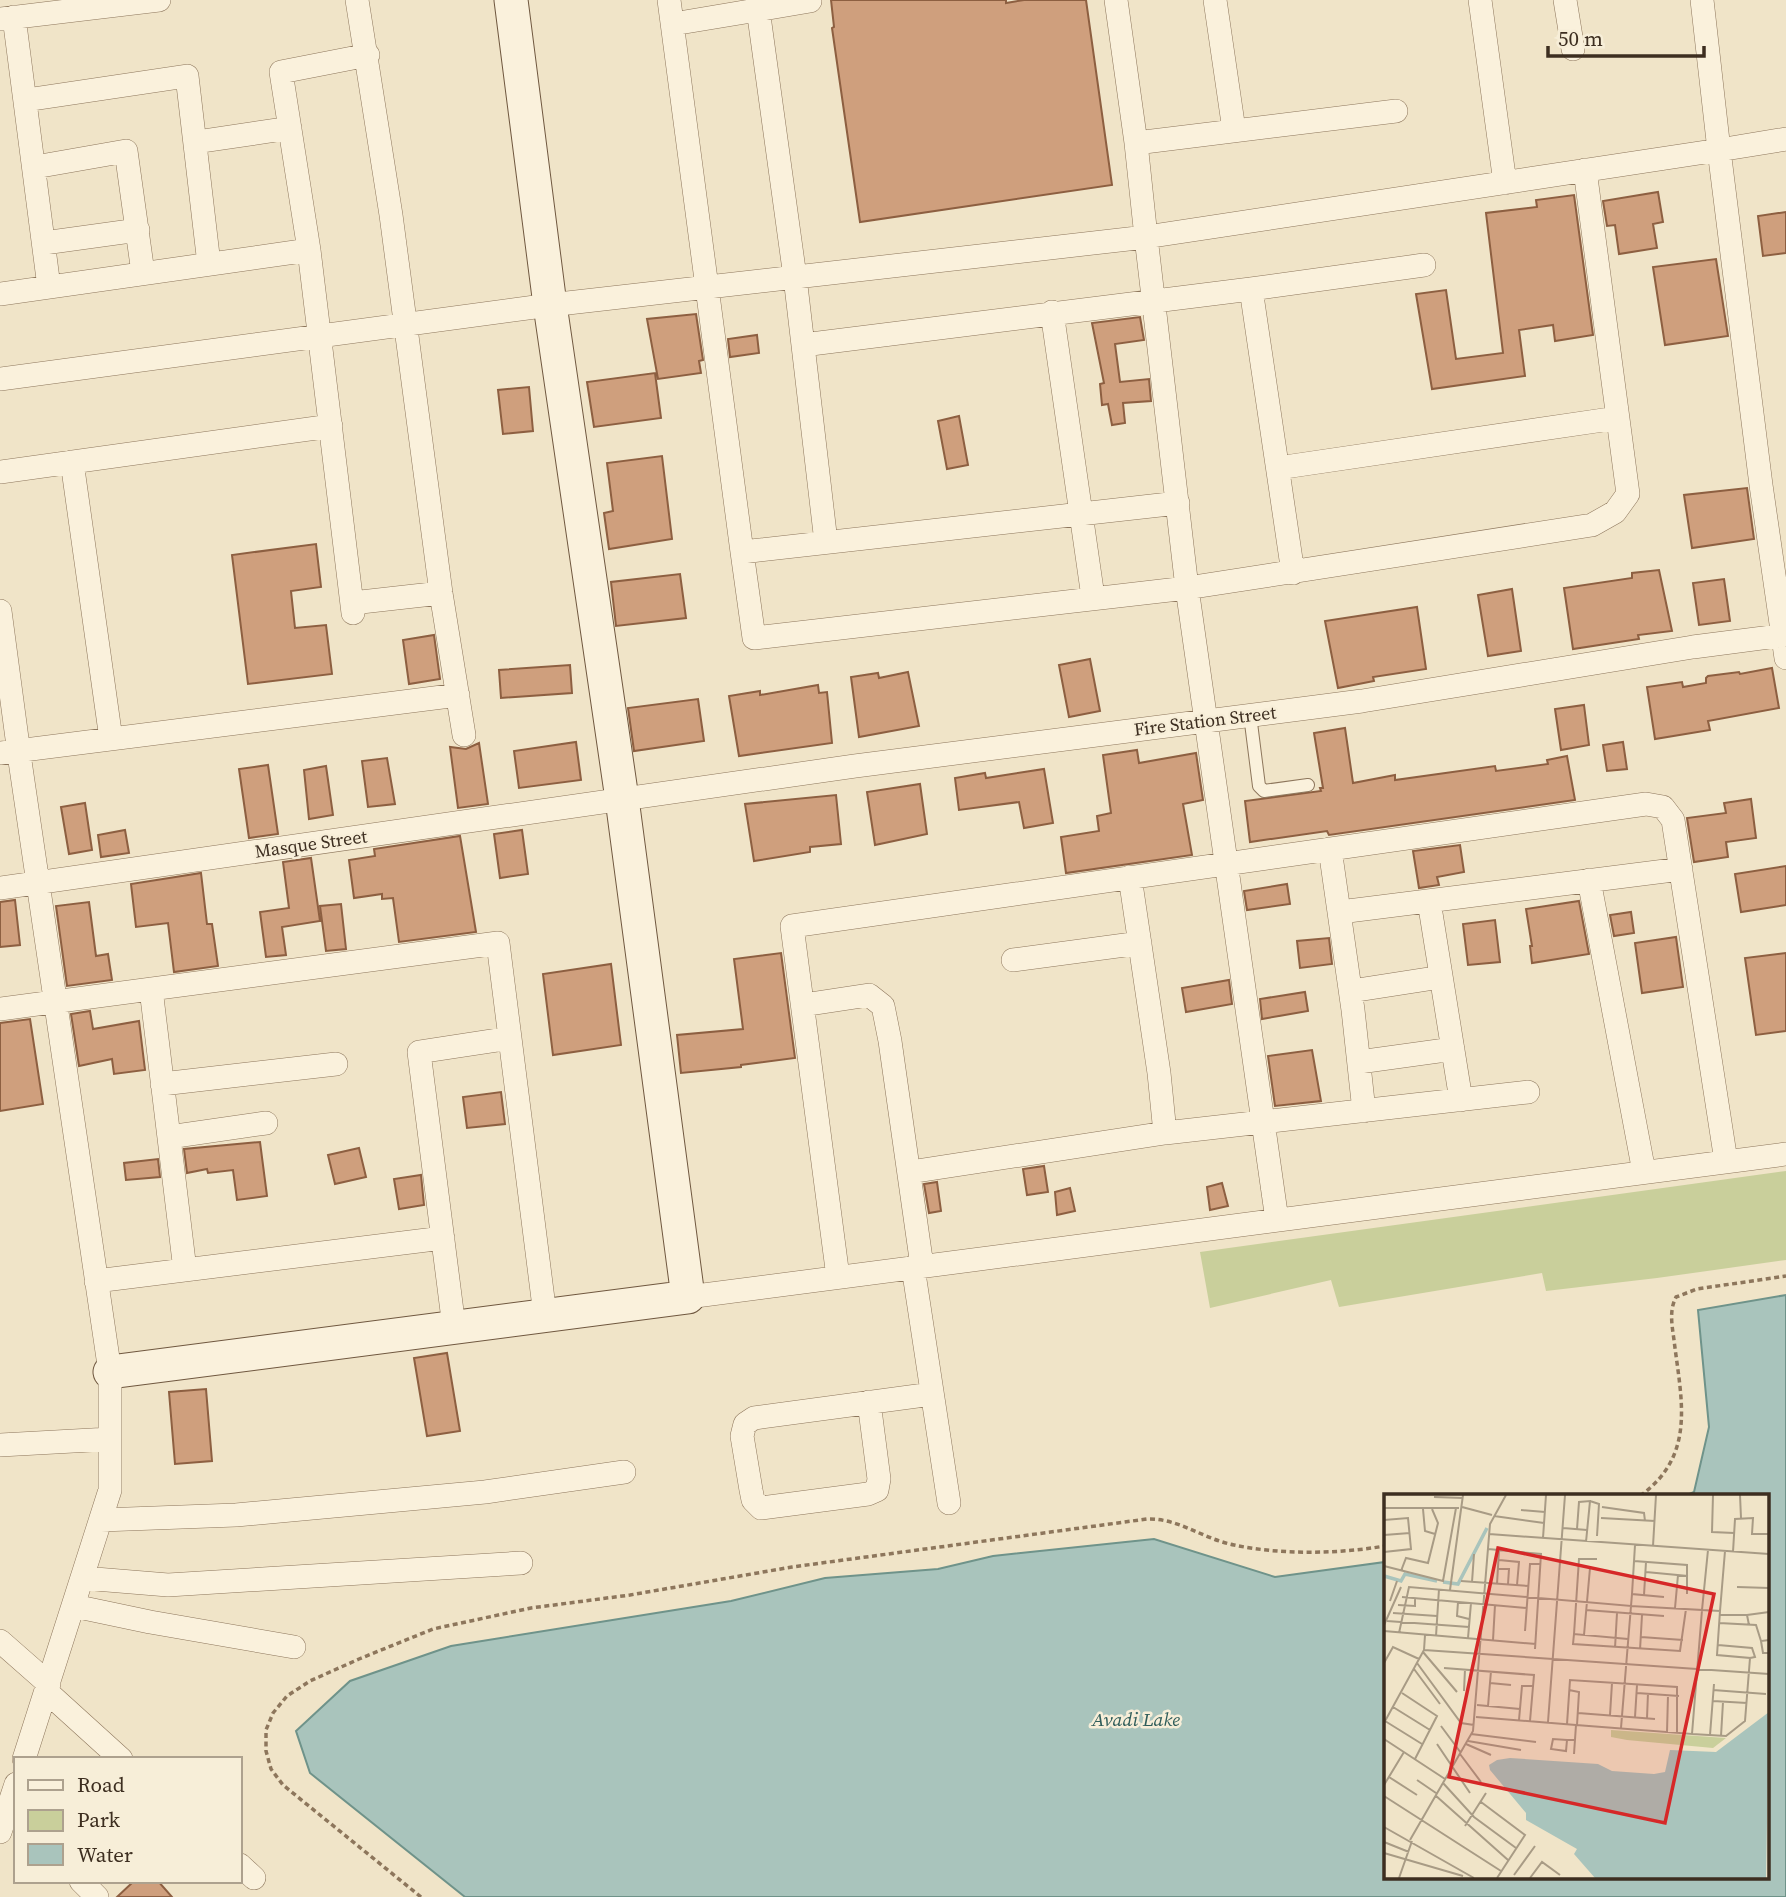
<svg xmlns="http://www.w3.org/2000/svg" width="1786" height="1897" viewBox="0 0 1786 1897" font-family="'Source Serif 4',serif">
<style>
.green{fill:#c9cf9b}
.water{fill:#a9c4bc;stroke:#6f938a;stroke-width:2}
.building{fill:#cf9f7d;stroke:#8d5f41;stroke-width:2}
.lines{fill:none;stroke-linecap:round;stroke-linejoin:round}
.lane-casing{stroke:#8d765c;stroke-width:14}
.street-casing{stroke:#8d765c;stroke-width:24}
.secondary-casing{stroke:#6f573f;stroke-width:35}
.path{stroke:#8d765c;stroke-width:3.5;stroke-dasharray:5 3.5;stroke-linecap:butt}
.lane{stroke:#faf1dc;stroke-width:12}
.street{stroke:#faf1dc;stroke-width:23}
.secondary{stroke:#faf1dc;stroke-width:33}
.labels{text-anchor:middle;stroke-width:5;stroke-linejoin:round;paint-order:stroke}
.street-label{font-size:18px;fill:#3d2e20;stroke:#f7eed8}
.water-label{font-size:19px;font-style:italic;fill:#2f5d5a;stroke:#f7eed8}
.inset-river{fill:none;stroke:#a9c4bc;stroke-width:3.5}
.inset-road{fill:none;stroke:#a89b85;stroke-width:2}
.view{fill:#d62828;fill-opacity:0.15;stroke:#d62828;stroke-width:3.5}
.inset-edge{fill:none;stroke:#3d2e20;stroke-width:3.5}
</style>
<rect width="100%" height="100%" fill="#f0e4c8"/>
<path class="green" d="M1786 1171V1260L1657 1278 1546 1291 1542 1273 1339 1307 1331 1280 1210 1308 1200 1252Z"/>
<path class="water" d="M1786 1295V1897H465L310 1773 296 1731 350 1681 451 1646 731 1601 825 1578 938 1569 993 1556 1154 1539 1275 1577 1385 1562V1878H1767V1496H1685L1694 1492 1709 1427 1698 1310Z"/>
<path class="building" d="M831 0H1006V3L1024 0H1086L1112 185 860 222 832 28 834 27Z
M1658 192 1663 222 1653 224 1657 248 1619 254 1615 225 1607 226 1603 201Z
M1574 195 1593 335 1555 341 1553 325 1519 330 1525 376 1432 389 1416 294 1446 290 1456 359 1503 353 1486 213 1537 207 1536 200Z
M1786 212V253L1763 256 1758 216Z
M1716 259 1728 336 1665 345 1653 267Z
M696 314 703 360 699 361 701 373 658 379 647 319Z
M1140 317 1144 340 1115 344 1120 382 1149 379 1151 401 1123 403 1125 423 1112 425 1108 404 1102 405 1100 384 1104 383 1092 323Z
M757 335 759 353 730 357 728 339Z
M655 373 661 418 594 427 587 382Z
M529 387 533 431 503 434 498 390Z
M959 416 968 465 947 469 938 421Z
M662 456 672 539 609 549 604 513 613 511 607 463Z
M1747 488 1754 539 1692 548 1684 495Z
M316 544 321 587 291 591 295 628 326 625 332 674 248 684 232 555Z
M1659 570 1672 631 1638 635 1639 639 1573 649 1564 588 1632 578V573Z
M680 574 686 618 616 626 611 582Z
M1724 579 1730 621 1699 625 1693 583Z
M1512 589 1521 651 1488 656 1478 595Z
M1417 607 1426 669 1373 677 1374 681 1338 688 1325 621Z
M434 635 440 679 409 684 403 640Z
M1090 659 1100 711 1069 717 1059 665Z
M570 665 572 693 501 698 499 670Z
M1772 668 1779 708 1708 721 1710 730 1655 739 1647 687 1682 682 1683 687 1706 683V678L1708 676 1739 672 1740 674Z
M908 672 919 726 859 737 851 677 878 673 879 678Z
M818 685 819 693 827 692 832 743 739 756 729 696 760 691V695Z
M698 699 704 741 634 751 628 708Z
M1584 705 1589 745 1561 750 1555 709Z
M1345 728 1353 783 1395 775V780L1495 766 1496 771 1548 764 1547 760 1567 756 1575 800 1329 835 1327 831 1250 842 1245 801 1321 791 1320 788H1323L1314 733Z
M576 742 581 780 519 788 514 751Z
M1623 742 1627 769 1607 771 1603 745Z
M479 743 488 804 458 808 450 747 466 749Z
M1137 750 1139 763 1196 753 1203 800 1183 804 1192 855 1066 873 1061 837 1099 831 1097 816 1111 813 1103 755Z
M387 758 395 804 368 807 362 761Z
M268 765 278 834 249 838 239 769Z
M326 766 333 815 309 819 304 770Z
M1044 769 1053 823 1024 828 1019 802 959 810 955 778 985 773 986 778Z
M920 784 927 834 875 845 867 792Z
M836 795 841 844 810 847V852L754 861 745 804Z
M1751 799 1756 838 1726 842 1728 857 1694 862 1687 818 1726 813 1724 803Z
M85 803 92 850 69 854 61 807Z
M125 830 129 853 101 857 98 835Z
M522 830 528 874 500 878 494 834Z
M460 836 476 932 399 942 393 898 382 899V894L354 898 349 860 375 856 374 849Z
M1460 845 1464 872 1437 877 1439 885 1419 888 1413 851Z
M311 858 320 921 282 927 286 955 266 957 260 912 289 908 283 862Z
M1786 866V905L1741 912 1735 874Z
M201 873 207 924H212L218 966 174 972 168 923 136 927 131 884Z
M1287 884 1290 904 1247 910 1244 891Z
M15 900 20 945 0 947V902Z
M1579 901 1589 954 1532 963 1530 946H1532L1526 909Z
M89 902 96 956 108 954 112 980 67 986 56 906Z
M341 904 346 949 326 951 320 906Z
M1631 912 1634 933 1614 936 1610 915Z
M1495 920 1500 962 1468 965 1463 924Z
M1676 937 1683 987 1642 993 1635 943Z
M1329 938 1332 964 1300 968 1297 941Z
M781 953 795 1058 741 1065V1067L681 1073 677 1035 743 1029 734 959Z
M1786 953V1031L1756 1035 1745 958Z
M611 964 621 1045 553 1055 543 974Z
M1229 980 1232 1004 1186 1012 1182 988Z
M1305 992 1308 1011 1262 1019 1260 999Z
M90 1011 93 1029 139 1021 145 1070 114 1074 112 1059 79 1066 71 1014Z
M30 1019 43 1104 0 1111V1023Z
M1312 1050 1321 1101 1275 1106 1268 1056Z
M501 1092 505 1124 467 1128 463 1097Z
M260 1142 267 1196 237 1200 233 1170 208 1173 207 1169 187 1173 184 1149Z
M359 1148 366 1177 335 1184 328 1155Z
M158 1159 160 1177 126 1180 124 1163Z
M1044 1166 1048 1192 1027 1195 1023 1169Z
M421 1175 424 1205 399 1209 394 1179Z
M937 1182 941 1211 929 1213 924 1184Z
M1222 1183 1228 1206 1210 1210 1207 1187Z
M1070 1188 1075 1211 1057 1215 1055 1192Z
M447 1353 460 1431 427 1436 414 1358Z
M206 1389 212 1461 175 1464 169 1392Z
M134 1881H158L172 1897H117Z"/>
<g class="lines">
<g class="lane-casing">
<path id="lane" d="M1250 715 1259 786 1264 791 1308 785"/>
</g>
<g class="street-casing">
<path id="street" d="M357 0 391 215 441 593 464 735
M669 0 742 552
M1116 0 1136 143 1396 111
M1215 0 1234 130
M1480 0 1505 183
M1565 0 1573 49
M1702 0 1719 150 1786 139
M758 9 795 277 826 542
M14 17 49 287
M0 19 159 0
M673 24 810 1
M26 100 187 76 209 264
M196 142 290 128
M35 167 126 151 143 273
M44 243 138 230
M1251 289 1293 573
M0 294 309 250
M1052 312 1093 597
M803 345 1251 289 1424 265
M0 379 550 305 1146 237 1136 143
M72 462 111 739
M1278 468 1617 418
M0 472 331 426
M1178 503 742 552 754 638 1187 588 1592 525 1615 512 1628 494 1585 170
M352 603 441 593
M0 611 20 761 110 1372V1490L24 1759
M353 613 309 250 281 72 368 55
M0 753 458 695
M1330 849 1353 1010 1364 1111
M1130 877 1159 1073 1165 1133
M1589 880 1644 1172
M0 888 855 766 1362 701 1693 647 1786 635
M1429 901 1461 1100
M1340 912 1681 869
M1013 960 1140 943
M151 989 185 1270
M1351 991 1441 977
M803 1005 869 995 883 1006 890 1041 922 1266
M0 1009 498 943 545 1315
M1359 1062 1453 1049
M162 1084 336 1064
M169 1137 266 1123
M910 1172 1165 1133 1528 1092
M1277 1220 1187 588 1146 237 1719 150 1761 485 1786 658
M913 1267 949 1503
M838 1277 792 926 1646 804 1663 807 1673 820 1726 1161
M96 1281 443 1238
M688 1297 1786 1154
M454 1327 419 1052 510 1038
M869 1402 879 1479 877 1490 868 1494 761 1508 753 1500 751 1490 742 1436 745 1424 754 1418 932 1394
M0 1445 110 1439
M101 1520 236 1515 485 1492 624 1472
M83 1578 168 1585 521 1563
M74 1606 150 1622 294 1647
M0 1641 49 1684
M46 1691 121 1759
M0 1832 16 1784
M240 1865 254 1878
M81 1881 97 1897"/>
</g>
<g class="secondary-casing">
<path id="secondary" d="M110 1372 688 1297 622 799 550 305 511 0"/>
</g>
<path class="path" d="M1640 1496C1697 1455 1681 1399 1674 1340 1672 1325 1669 1311 1676 1297L1697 1289 1786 1276
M421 1897 283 1785 271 1769 266 1751V1730L273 1713 287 1696 310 1681 359 1659 433 1629 531 1608 630 1595 792 1567 1147 1519C1179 1518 1203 1539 1234 1545 1282 1555 1337 1554 1385 1546"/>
<use href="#lane" class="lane"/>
<use href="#street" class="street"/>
<use href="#secondary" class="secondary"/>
</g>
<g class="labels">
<g class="street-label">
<text transform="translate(1205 721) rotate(-7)" y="6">Fire Station Street</text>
<text transform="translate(311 844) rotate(-8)" y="6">Masque Street</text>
</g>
<g class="water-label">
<text x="1136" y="1726">Avadi Lake</text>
</g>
</g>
<g transform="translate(1384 1494)">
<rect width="385" height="385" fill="#f0e4c8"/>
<path d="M227 236 342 244 329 254 243 246 227 243Z" fill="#c9cf9b"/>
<path d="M385 218 382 384H211L190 360 193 355 142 326V319L106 276 105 271 113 266 126 264 214 270 228 277 270 280 281 278 286 256 332 258Z" fill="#a9c4bc"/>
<path class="inset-river" d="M0 82 17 87 21 80 53 87M59 88 74 90 103 34"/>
<path class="inset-road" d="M329 1 328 38 350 39M356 1 357 24M50 3 79 4M206 7 215 10 213 42M78 13 108 21M218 13 260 19 261 27M0 14H75M39 15 41 37 51 40M137 16 161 18M110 22 160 29M217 24 271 27M0 26 24 24 27 55 0 58M179 34 203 36M193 35 195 8 206 7 202 48M105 40 385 60M0 41 26 39M159 44 162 1M251 51 248 100 280 103M269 52 272 1M104 55 157 60 151 155M324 56 318 116 336 117 341 57M349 58 351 25 369 24 368 40H385M115 66 135 68 133 91M250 67 303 71V100M0 72 59 87 72 14M114 75H125L124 90M17 77 22 64 44 69 54 29 48 15M262 78 304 82M77 87 145 92M88 88 90 60M113 90 115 56M353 93 385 94M66 96 79 1M260 101 262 68M18 103 143 114M6 107 13 87M74 108 73 122 85 125M14 111 31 112V105M291 114 294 81M202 116 280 122M9 119 53 122M336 121H363L365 131M363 121 385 118M3 127 85 133M335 129 372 131 377 147M0 131 17 93M0 137 152 150M141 137 146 70H157M15 139 25 93 247 112 248 100M190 140 195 65H213M200 141 206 74M52 142 55 95M257 143 299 146M84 144 87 109M244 145 190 140 189 150 296 157 302 115M109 146 111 111M385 146 377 147 379 159H385M334 151 368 154 371 163 366 164M231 154 233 119M40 156 385 180M256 156 258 121M39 158 73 198M0 169 9 153 35 165M33 169 77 229 90 231M60 174 150 181 146 227M30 175 56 210M106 189 127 191M185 196 195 198 193 231M329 196 382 200M80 197 81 175M18 199 53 222 31 265M253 199 295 202M329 207 363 209M93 211 136 215M104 212 107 177M9 213 46 236M194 219 271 225M226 221 228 189M92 223 192 231 308 240 318 116 247 112 237 234M251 223 253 191M263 224 264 199M135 226 138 192H149M1 227 38 250M164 228 181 1M0 229 40 156 41 141M183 230 186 186 293 193V239M57 232 77 259M283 238 284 201M87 240 152 248M308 240 342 242 361 227 366 164 333 161 336 117M326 241 330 190M337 242 339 208M0 245 61 285M183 246 182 257 167 255 169 245 183 246H191M84 247 137 256M53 250 86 299M82 250 107 261M76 260 97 288M190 260 192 231M5 283 33 301M33 286 52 299M59 289 90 323 132 354M0 291 20 258M51 301 124 366M0 302 117 377M97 308 141 341 113 384M81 332 102 299M0 333 90 384M26 346 89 237 106 30 122 1M0 348 25 358M0 359 79 382M130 381 151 352M15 384 28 347M146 384 158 368 176 381"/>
<path class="view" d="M114 54 330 100 281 329 65 283Z"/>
<rect width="385" height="385" class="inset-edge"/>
</g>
<rect x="14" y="1757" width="228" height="126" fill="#f7eed8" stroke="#ada18e" stroke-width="2"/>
<rect x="28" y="1780" width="35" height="10" fill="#faf1dc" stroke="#ada18e" stroke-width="2"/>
<text x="77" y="1792" font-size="21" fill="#3d2e20">Road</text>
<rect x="28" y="1810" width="35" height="21" fill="#c9cf9b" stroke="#ada18e" stroke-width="2"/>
<text x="77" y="1827" font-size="21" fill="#3d2e20">Park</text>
<rect x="28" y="1844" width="35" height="21" fill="#a9c4bc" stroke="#ada18e" stroke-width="2"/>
<text x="77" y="1862" font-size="21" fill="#3d2e20">Water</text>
<path d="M1548 46v10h156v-10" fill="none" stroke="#3d2e20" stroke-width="3.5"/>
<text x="1558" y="46" font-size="21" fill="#3d2e20" stroke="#f7eed8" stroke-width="5" paint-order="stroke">50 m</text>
</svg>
